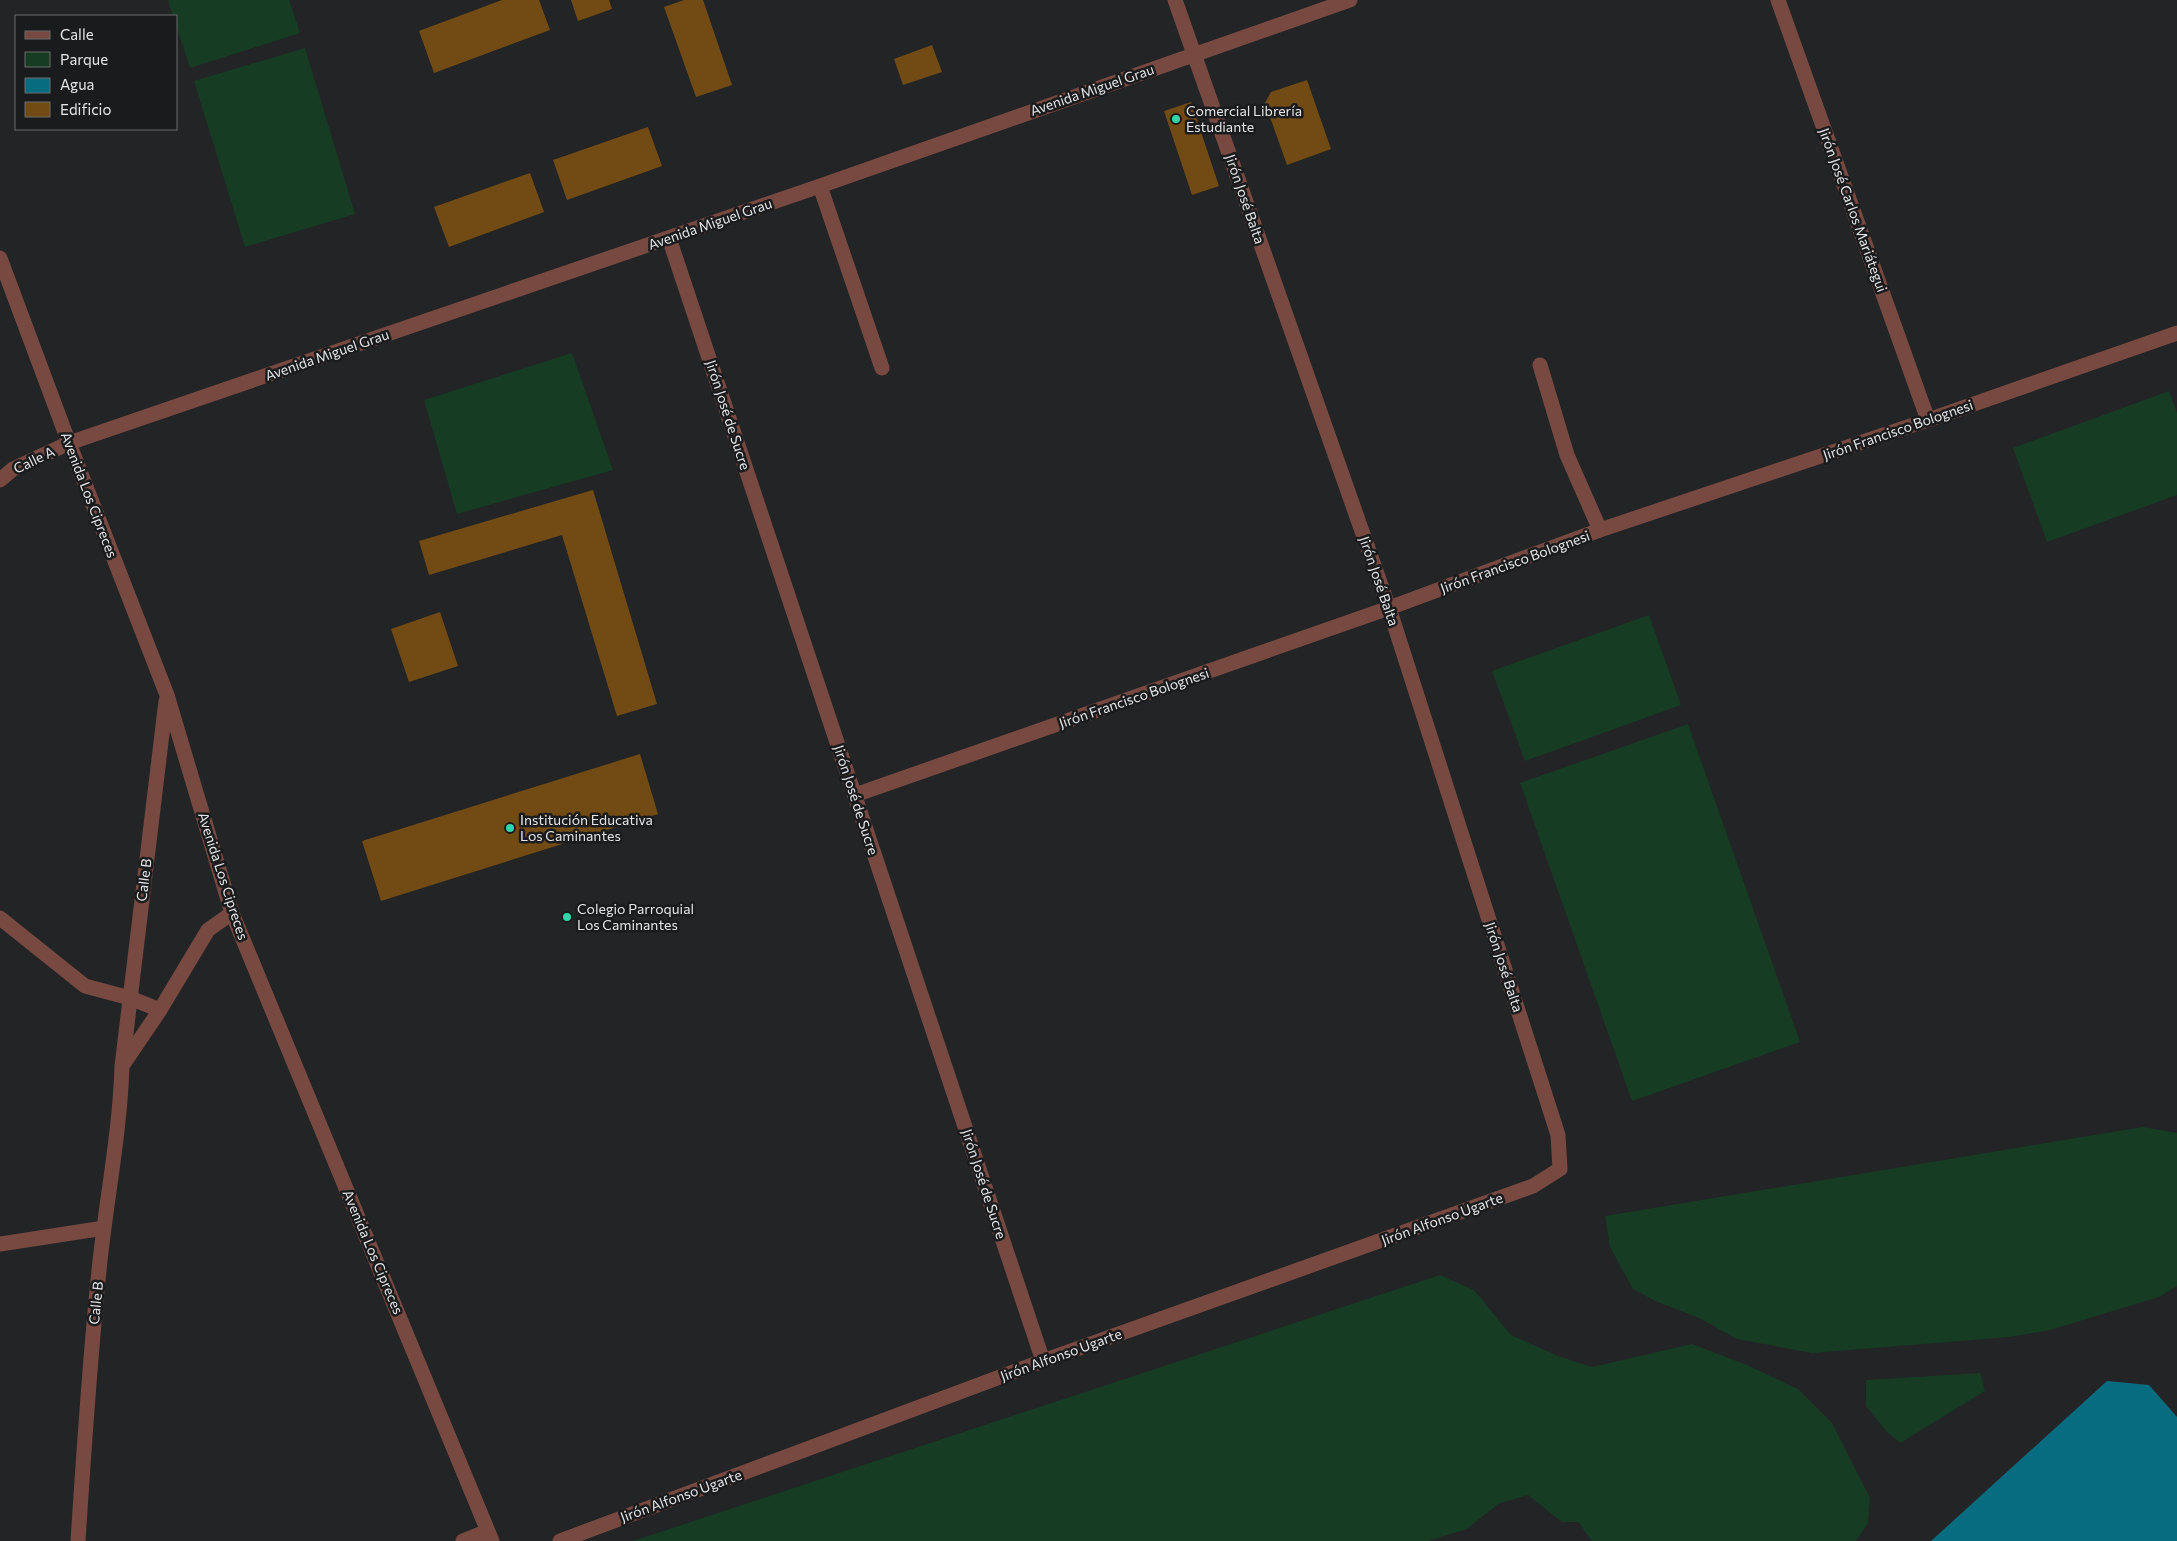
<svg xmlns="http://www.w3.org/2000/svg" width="2177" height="1541" viewBox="0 0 2177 1541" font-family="Commissioner,sans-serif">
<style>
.green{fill:#163c23}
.water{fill:#086c81}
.building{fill:#724b14}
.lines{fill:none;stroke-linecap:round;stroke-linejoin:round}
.minor{stroke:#774940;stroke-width:15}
.poi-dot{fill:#34d4a8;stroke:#1a1b1d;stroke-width:2}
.labels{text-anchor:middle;stroke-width:5;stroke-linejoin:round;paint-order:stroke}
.street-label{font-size:14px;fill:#e5e5e7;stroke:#1a1b1d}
.poi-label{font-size:14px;fill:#e5e5e7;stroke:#1a1b1d;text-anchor:start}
</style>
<rect width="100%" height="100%" fill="#232426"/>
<path class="green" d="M168 0H289L300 33 190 68 176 25V16H173Z
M305 48 355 214 245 247 194 81Z
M572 353 613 470 457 514 424 400Z
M2169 391 2177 413V495L2047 542 2013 448Z
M1649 615 1681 705 1525 761 1492 671Z
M1688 724 1800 1042 1632 1101 1520 783Z
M2143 1127 2177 1133V1286L2159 1297 2050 1330 2009 1337 1812 1353 1737 1339 1699 1318 1655 1301 1633 1289 1610 1247 1605 1216Z
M1440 1275 1474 1290 1511 1335 1558 1356 1592 1367 1692 1344 1747 1365 1798 1389 1832 1423 1870 1498 1868 1523 1856 1541H1592L1578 1522H1562L1528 1495 1498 1504 1467 1529 1428 1541H633Z
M1980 1373 1985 1391 1900 1443 1886 1431 1866 1406V1380Z"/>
<path class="water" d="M2107 1381 2149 1385 2177 1417V1541H1931Z"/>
<path class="building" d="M502 0H539L550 30 434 73 419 31Z
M571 0H609L612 9 578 21Z
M684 0H703L732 85 696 97 664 7Z
M932 45 942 72 903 85 894 59Z
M1307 80 1331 149 1287 165 1265 103 1271 92Z
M1191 102 1219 186 1192 195 1164 111Z
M648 127 662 166 567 200 553 160Z
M530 173 544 212 449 247 434 207Z
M593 490 657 704 617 716 562 535 429 575 419 541Z
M440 612 458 666 409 682 391 629Z
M640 754 658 814 381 901 362 841Z"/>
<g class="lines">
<path class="minor" d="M1778 0 1928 420
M820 186 882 368
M669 238 1043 1361
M0 258 69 443 167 695 232 913 492 1541
M1540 365 1567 455 1600 530
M0 480 13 469 69 443 820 186 1350 0
M855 795 1389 608 1600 530 1928 420 2177 333
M0 918 85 986 130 998 160 1010
M124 1063 160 1010 208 930 232 913
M0 1244 104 1228
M78 1541C84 1448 90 1354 100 1261 107 1196 120 1131 122 1066L166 701
M463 1541 488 1531
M560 1541 1043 1361 1533 1186 1560 1169 1558 1135 1389 608 1175 0"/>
</g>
<g class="poi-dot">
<circle cx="1176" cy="119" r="5"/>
<circle cx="510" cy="828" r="5"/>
<circle cx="567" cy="917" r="5"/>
</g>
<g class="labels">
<g class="street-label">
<text transform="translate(1092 90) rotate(-19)" y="5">Avenida Miguel Grau</text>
<text transform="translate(1245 199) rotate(71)" y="5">Jirón José Balta</text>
<text transform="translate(1853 210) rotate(70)" y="5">Jirón José Carlos Mariátegui</text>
<text transform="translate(710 224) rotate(-19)" y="5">Avenida Miguel Grau</text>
<text transform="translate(327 355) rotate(-19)" y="5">Avenida Miguel Grau</text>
<text transform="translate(728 415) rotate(72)" y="5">Jirón José de Sucre</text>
<text transform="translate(1898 430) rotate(-19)" y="5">Jirón Francisco Bolognesi</text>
<text transform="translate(34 460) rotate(-26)" y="5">Calle A</text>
<text transform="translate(89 495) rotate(69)" y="5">Avenida Los Cipreces</text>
<text transform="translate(1515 562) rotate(-20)" y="5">Jirón Francisco Bolognesi</text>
<text transform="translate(1379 581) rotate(71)" y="5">Jirón José Balta</text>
<text transform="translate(1134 698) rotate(-19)" y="5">Jirón Francisco Bolognesi</text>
<text transform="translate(856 800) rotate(72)" y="5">Jirón José de Sucre</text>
<text transform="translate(223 876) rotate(72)" y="5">Avenida Los Cipreces</text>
<text transform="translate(144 880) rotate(-83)" y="5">Calle B</text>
<text transform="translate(1504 967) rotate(72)" y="5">Jirón José Balta</text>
<text transform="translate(984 1184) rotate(72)" y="5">Jirón José de Sucre</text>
<text transform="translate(1442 1219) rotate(-20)" y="5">Jirón Alfonso Ugarte</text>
<text transform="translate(373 1252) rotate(67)" y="5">Avenida Los Cipreces</text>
<text transform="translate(96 1303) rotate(-84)" y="5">Calle B</text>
<text transform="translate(1061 1355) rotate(-20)" y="5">Jirón Alfonso Ugarte</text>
<text transform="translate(681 1496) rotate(-20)" y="5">Jirón Alfonso Ugarte</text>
</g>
<g class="poi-label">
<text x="1186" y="116">Comercial Librería<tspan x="1186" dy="16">Estudiante</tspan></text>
<text x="520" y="825">Institución Educativa<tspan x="520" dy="16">Los Caminantes</tspan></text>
<text x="577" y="914">Colegio Parroquial<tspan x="577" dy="16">Los Caminantes</tspan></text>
</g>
</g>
<rect x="15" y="15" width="162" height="115" fill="#1a1b1d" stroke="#6b6c6e"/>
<rect x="25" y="31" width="25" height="8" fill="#774940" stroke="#6b6c6e"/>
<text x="60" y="40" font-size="15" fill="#e5e5e7">Calle</text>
<rect x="25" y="52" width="25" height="15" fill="#163c23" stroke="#6b6c6e"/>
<text x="60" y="65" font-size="15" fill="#e5e5e7">Parque</text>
<rect x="25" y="78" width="25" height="15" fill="#086c81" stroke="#6b6c6e"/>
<text x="60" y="90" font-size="15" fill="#e5e5e7">Agua</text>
<rect x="25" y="102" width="25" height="15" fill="#724b14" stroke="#6b6c6e"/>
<text x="60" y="115" font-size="15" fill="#e5e5e7">Edificio</text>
</svg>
